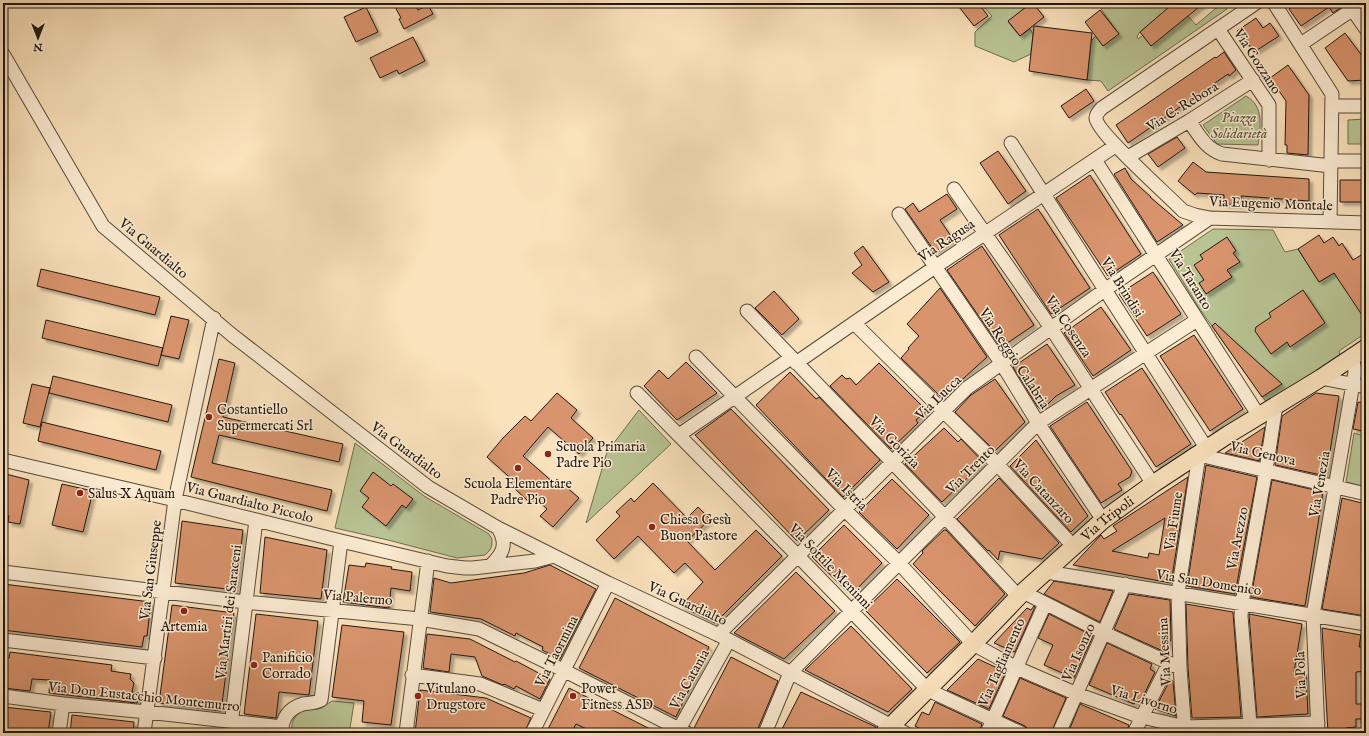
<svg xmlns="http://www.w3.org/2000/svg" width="1369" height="736" viewBox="0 0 1369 736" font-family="'IM FELL English',serif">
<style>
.green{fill:#b9c494;stroke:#6d6e52}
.building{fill:#d9946d;stroke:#211711;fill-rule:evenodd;filter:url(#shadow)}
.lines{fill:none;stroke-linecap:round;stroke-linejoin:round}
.minor-casing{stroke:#574a3c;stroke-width:15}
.major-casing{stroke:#211711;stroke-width:19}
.minor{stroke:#fcecd3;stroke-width:13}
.major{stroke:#fae2bc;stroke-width:17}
.poi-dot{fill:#8f2418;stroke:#fcecd3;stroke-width:1.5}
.labels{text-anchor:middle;stroke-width:3;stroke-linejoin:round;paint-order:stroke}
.street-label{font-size:14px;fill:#211711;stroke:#fcecd3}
.park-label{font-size:14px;font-style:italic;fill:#56543f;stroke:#fcecd3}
.poi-label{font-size:14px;fill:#211711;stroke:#fcecd3;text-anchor:start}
</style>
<defs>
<filter id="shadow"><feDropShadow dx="3.5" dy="3.5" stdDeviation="1" flood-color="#0004"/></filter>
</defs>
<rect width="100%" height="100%" fill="#fae2bc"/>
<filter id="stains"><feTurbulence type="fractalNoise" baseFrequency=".005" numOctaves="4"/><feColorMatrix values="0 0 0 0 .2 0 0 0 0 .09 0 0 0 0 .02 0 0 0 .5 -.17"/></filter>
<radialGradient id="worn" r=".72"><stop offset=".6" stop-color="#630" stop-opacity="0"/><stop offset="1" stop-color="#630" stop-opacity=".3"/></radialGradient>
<path class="green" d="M980 3H1031L1008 22 1020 36 1030 29 1033 34 1031 54 1014 62 975 46V32L992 16Z
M1109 3H1165L1169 7 1139 33 1137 37 1138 39 1143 35 1188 16 1196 25 1222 3H1232L1226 7 1227 9 1108 91 1101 81 1087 80 1091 41 1096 36 1119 34 1101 9Z
M1246 96C1265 107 1260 127 1258 145L1217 144 1203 125Z
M1366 119V144H1348V120Z
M1213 229 1273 230 1285 252 1298 249 1319 282 1334 273 1366 316V333L1339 351 1341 360 1269 406 1199 308 1169 259Z
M639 410 671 444 586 523 607 452Z
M1354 433 1366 437V487L1346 482Z
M355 443 424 496 489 534 492 539V545L490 550 485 555 457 558 388 540 335 528Z
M332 701 354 703 350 728 343 733H292C290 720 298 709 312 709 314 709 316 710 318 709 323 708 328 703 332 701Z"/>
<path class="building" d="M393 3H414L418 10 428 5 433 14 404 29 399 19 401 18Z
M956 3H978L988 16 974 26Z
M1031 3H1033L1044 17 1020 36 1008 21Z
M1165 3H1204L1151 46 1140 32 1169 7Z
M1297 3H1347L1333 13 1329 7 1301 26 1289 9Z
M366 7 378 32 356 42 344 17Z
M1100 10 1119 34 1103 46 1085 22Z
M1256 18 1263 28 1270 23 1279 36 1254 52 1249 45 1248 46 1237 31Z
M1034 26 1092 33 1087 80 1029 71Z
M1345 33 1363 57H1366V80L1348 81 1325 48Z
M413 37 425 61 399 74 397 70 380 78 370 58Z
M1224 52 1236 70 1229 76 1228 74 1128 143 1116 125 1215 57 1216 58Z
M1288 65 1309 95 1308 155 1287 153V145H1285L1286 101 1270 78Z
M1086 89 1094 101 1069 118 1061 106Z
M1177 137 1185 148 1158 167 1148 154Z
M998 151 1026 191 1008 204 980 163Z
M1193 162 1206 172 1309 179V201L1241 196V205L1224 204V195L1197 193 1195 195 1178 181Z
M1125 168 1131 179 1151 197H1150L1183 225 1157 242 1114 174Z
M1090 175 1141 254 1108 276 1056 198Z
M1340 180H1366V202H1340Z
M947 194 957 209 940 220 953 239 935 252 905 209 913 203 919 212Z
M1038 209 1090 288 1051 314 999 235Z
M1319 235 1324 243 1333 237 1339 246 1342 243 1353 260 1366 252V321L1334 273 1319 282 1298 249Z
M1227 237 1236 251 1233 253 1240 262 1227 270 1232 277 1206 294 1199 283 1204 280 1194 265 1203 259 1200 255Z
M863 246 889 282 873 292 852 273 862 265 854 253Z
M982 246 1034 325 1003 346 1002 345 1000 347 947 270Z
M41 269 160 297 155 315 37 286Z
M1153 272 1181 314 1147 336 1119 294Z
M940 288 987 357 942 398 901 358 909 349 908 348 919 336 907 324Z
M1303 290 1325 323 1290 347 1287 342 1271 354 1255 331 1256 327 1271 317 1269 313Z
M774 291 799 319 782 335 755 308Z
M1101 307 1131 350 1093 376 1064 333Z
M171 316 189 320 179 359 161 355Z
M46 320 163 348 158 366 42 338Z
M1215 323 1232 339 1282 384 1262 397 1212 326Z
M1194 335 1243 409 1210 431 1160 356Z
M1047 344 1075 385 1056 396 1042 410 1037 406 1013 367Z
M219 359 235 363 223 417 343 444 339 462 219 435 212 463 332 490 327 511 191 477Z
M686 362 717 393 677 420 644 386 659 370 668 379Z
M879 363 927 411 916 420 918 423 891 449 830 386 842 375 846 379 850 378 856 385Z
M1142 368 1191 444 1156 467 1121 414 1120 415 1105 392Z
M790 372 816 399 819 397 880 460 843 497 756 405Z
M53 376 172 405 168 422 49 393Z
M995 379 1025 422 995 451 955 412 971 395Z
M32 384 50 388 40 427 23 423Z
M557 393 577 410 571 418 593 438 579 454 548 427 523 456 554 483 557 479 579 498 553 527 540 516 547 509 533 496 528 501 514 488 517 484 487 457 503 438 525 416 531 421Z
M1316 393 1339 396 1326 476 1275 465 1282 416Z
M1087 402 1132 471 1130 477 1118 484 1122 490 1101 503 1050 426Z
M1358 402 1366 403V429H1364L1363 431 1353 429Z
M731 409 829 510 797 541 695 435Z
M42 422 161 451 156 470 38 441Z
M1265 427 1259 461 1225 453Z
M944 428 958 442 961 439 983 462 980 464 981 465 942 502 905 464Z
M1036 440 1088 516 1071 532 1010 466Z
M1206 465 1257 477 1235 594 1187 586Z
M373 472 391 486 393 484 413 499 406 508 402 505 386 526 362 507 369 498 360 491Z
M6 474 29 480 20 524 8 522 9 516 3 514V488Z
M1188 477 1171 583 1073 565 1101 535 1104 539 1117 531 1113 526ZM1165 518 1159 555 1149 553 1148 558 1112 551Z
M999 478 1059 543 1042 559 1000 551 998 560 989 550 988 551 957 519Z
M892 479 929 515 897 549 859 512Z
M1272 480 1323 492 1305 606 1251 597Z
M653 483 687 518 698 507 710 519 687 541 715 570 756 530 782 556 715 623 681 606 703 582 685 563 674 573 638 536 614 559 596 540 620 516 616 512 631 498 634 502Z
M62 484 93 491 83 532 52 525Z
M1342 498 1366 504V536L1362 561 1366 562V616L1322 609Z
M182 521 243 530 236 590 175 583Z
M844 525 882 563 851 595 812 557Z
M944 530H946L1005 594 975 626 913 564 923 553 922 551Z
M265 537 327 550 321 599 260 593Z
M366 563 392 567 391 569 412 572 410 591 391 588 389 608 343 602 349 565 365 567Z
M550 565 596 589 560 659 542 650 543 647 516 633 515 636 481 619 430 612 434 578 451 583 524 573Z
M796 572 835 611 784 659 734 633Z
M897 579 960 642 927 673 865 610Z
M1054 581 1113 591 1100 622 1044 594Z
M3 584 151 602 147 636H144L142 647 3 630Z
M1129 594 1170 600 1171 639 1165 652 1114 629Z
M615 598 709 647 676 717 579 668Z
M1186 604 1233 612 1241 717 1192 718 1188 668Z
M172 605 234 613 221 711 159 703Z
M1034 606 1035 607 1015 652 994 643 1027 608 1031 610Z
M256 614 318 621 309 695 279 692 276 718 244 714Z
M1049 614 1093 636 1074 678 1044 665 1053 645 1038 638Z
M1249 614 1302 624 1294 672 1306 674 1308 714 1257 717Z
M342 625 404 632 391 725 362 722 364 701 332 697Z
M851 626 912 689 888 712 805 670Z
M1322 628 1361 635 1359 647H1366V671L1356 672V704H1366V719H1356V727L1346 728 1347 733H1328Z
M427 634 470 639 515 662 516 661 550 679 540 699 516 686 514 689 504 684 503 685 482 676 475 657 451 654 449 672 423 668Z
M1107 643 1152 664 1150 669 1155 672 1140 703 1135 701 1134 704 1089 685Z
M10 652 112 665 111 671 131 674 130 679 134 683 132 692 139 693 137 703 49 693 50 680 32 679 30 691 3 688V657L9 658Z
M731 657 778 681 756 733H704L694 728Z
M978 659 1006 672 989 709 947 690Z
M1020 678 1066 698 1051 733H1029L1028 729 1025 726 1003 716Z
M1170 680 1173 681 1176 716 1155 709Z
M569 688 658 733H595L576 724 571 733H546Z
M420 690 486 698 531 718 524 733H415Z
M801 692 876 727 874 733H780Z
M935 702 982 724 979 733H928L915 726 922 712 929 715Z
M1080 704 1129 725 1126 733H1068Z
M3 707 51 712 48 733H3Z
M72 715 134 722 133 733H70Z"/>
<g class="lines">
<g class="minor-casing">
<path id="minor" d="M1256 3 1102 108C1100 110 1096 114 1096 118 1096 132 1170 197 1183 211L1195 215 1210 218 1366 223
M1274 3 1332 94 1330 222
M1352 9 1366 29
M1218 29 1269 105V160
M1301 44 1362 3
M3 54 103 226 232 335 428 487 498 528 608 583 723 637 905 733
M1332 106H1366
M1189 121C1199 135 1205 148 1222 154L1331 166
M1011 143 1207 449
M1128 157 1189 121 1253 80
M1095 160 1259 416
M1331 161H1366
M954 189 1051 328 1153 484
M899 214 1002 364 1038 423 1103 520
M747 311 945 517 1019 597
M854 323 997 464 1074 547
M696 357 845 510 899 563 973 644 1017 668 1077 694 1138 716 1185 727 1318 723
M796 363 935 267 1115 146
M1321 378 1366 387
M637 393 798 556 928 690 1021 733
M679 435 791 358
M3 460 175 500 341 541 447 566 465 568H473L535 561 554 556
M490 566C503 554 508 544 498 528
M3 572 245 602 420 619 479 629 565 671 687 733
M1046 572 1366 624
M1023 592 1104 633 1180 668
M718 635 967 388 1106 289 1210 218
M3 640 155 658
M412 675 480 684 543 710
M3 696 63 704 147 712 282 727
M1250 725 1241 616 1242 603 1266 470 1276 405
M59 733 63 704
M144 733 175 500 214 318
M230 733 256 520
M282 733C281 719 289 708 303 704 309 703 316 703 321 700L341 541
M406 733 428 561
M532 733 608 583
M677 733 729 640
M765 733 790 673 1038 423 1197 320
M987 733 1045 604
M1059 733 1125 584
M1134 733 1169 663
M1185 733 1180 668 1178 593 1199 455 1366 494
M1318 733 1313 615 1355 372 1354 365 1350 359"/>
</g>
<g class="major-casing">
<g id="major">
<path id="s1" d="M884 733 973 644 1023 592 1103 520 1153 484 1229 434 1321 378 1366 348"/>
</g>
</g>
<use href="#minor" class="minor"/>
<use href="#major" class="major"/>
</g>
<g class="poi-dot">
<circle cx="209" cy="417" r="4"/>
<circle cx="548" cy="454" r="4"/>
<circle cx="518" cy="468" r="4"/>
<circle cx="80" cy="493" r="4"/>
<circle cx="652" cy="527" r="4"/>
<circle cx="184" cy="611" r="4"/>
<circle cx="254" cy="665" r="4"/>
<circle cx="418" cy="696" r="4"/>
<circle cx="573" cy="696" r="4"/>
</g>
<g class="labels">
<g class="street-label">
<text transform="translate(1258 61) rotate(57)" y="5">Via Gozzano</text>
<text transform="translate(1182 106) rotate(-32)" y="5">Via C. Rebora</text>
<text transform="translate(1271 203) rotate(2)" y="5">Via Eugenio Montale</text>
<text transform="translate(946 240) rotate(-34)" y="5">Via Ragusa</text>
<text transform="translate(154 248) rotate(40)" y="5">Via Guardialto</text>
<text transform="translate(1191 279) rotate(58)" y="5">Via Taranto</text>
<text transform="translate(1123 287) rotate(58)" y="5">Via Brindisi</text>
<text transform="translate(1069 326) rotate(56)" y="5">Via Cosenza</text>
<text transform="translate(1015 358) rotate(57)" y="5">Via Reggio Calabria</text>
<text transform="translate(938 397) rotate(-44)" y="5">Via Lucca</text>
<text transform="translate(895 442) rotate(46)" y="5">Via Gorizia</text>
<text transform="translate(407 450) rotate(37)" y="5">Via Guardialto</text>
<text transform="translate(1263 453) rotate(13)" y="5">Via Genova</text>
<text transform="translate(970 469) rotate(-45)" y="5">Via Trento</text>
<text transform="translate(1319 484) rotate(-80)" y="5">Via Venezia</text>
<text transform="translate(847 489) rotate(45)" y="5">Via Istria</text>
<text transform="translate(1044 491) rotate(47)" y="5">Via Catanzaro</text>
<text transform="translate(250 502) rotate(14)" y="5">Via Guardialto Piccolo</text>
<text dy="5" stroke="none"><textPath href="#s1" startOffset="310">Via Tripoli</textPath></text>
<text transform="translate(1173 521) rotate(-81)" y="5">Via Fiume</text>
<text transform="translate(1237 538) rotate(-79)" y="5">Via Arezzo</text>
<text transform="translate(831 566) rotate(46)" y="5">Via Sottile Meninni</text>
<text transform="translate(150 570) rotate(-83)" y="5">Via San Giuseppe</text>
<text transform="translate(1209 582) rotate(9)" y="5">Via San Domenico</text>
<text transform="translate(358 597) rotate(5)" y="5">Via Palermo</text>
<text transform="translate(688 603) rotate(25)" y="5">Via Guardialto</text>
<text transform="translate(228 612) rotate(-83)" y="5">Via Martiri dei Saraceni</text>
<text transform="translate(556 651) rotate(-63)" y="5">Via Taormina</text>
<text transform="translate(1078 652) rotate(-66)" y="5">Via Isonzo</text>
<text transform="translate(1164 652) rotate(-93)" y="5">Via Messina</text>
<text transform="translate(1001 662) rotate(-66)" y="5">Via Tagliamento</text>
<text transform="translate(1300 675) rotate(-92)" y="5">Via Pola</text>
<text transform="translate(689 679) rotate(-61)" y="5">Via Catania</text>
<text transform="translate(144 696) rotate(6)" y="5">Via Don Eustacchio Montemurro</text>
<text transform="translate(1144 699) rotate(17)" y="5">Via Livorno</text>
</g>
<g class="park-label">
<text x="1239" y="122">Piazza<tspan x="1239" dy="16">Solidarietà</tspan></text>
</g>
<g class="poi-label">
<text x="217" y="414">Costantiello<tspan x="217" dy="16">Supermercati Srl</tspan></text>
<text x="556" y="451">Scuola Primaria<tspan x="556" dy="16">Padre Pio</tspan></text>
<text x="518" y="488" text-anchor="middle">Scuola Elementare<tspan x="518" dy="16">Padre Pio</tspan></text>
<text x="88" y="498">Salus X Aquam</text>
<text x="660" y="524">Chiesa Gesù<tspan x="660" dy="16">Buon Pastore</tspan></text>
<text x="184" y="631" text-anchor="middle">Artemia</text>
<text x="262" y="662">Panificio<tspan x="262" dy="16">Corrado</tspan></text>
<text x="426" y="693">Vitulano<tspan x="426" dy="16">Drugstore</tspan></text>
<text x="581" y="693">Power<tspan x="581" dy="16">Fitness ASD</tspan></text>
</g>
</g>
<rect width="1369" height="736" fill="none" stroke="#fae2bc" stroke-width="16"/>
<rect x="4" y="4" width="1361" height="728" fill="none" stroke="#211711" stroke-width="2"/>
<rect x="8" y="8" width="1353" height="720" fill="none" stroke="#211711"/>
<g transform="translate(38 38) rotate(180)" stroke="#fcecd3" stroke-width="3" paint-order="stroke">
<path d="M0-3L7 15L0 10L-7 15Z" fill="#211711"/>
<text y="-6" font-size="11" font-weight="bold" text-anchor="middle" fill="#211711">N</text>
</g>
<rect width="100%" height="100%" filter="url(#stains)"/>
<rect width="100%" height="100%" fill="url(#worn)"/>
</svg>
